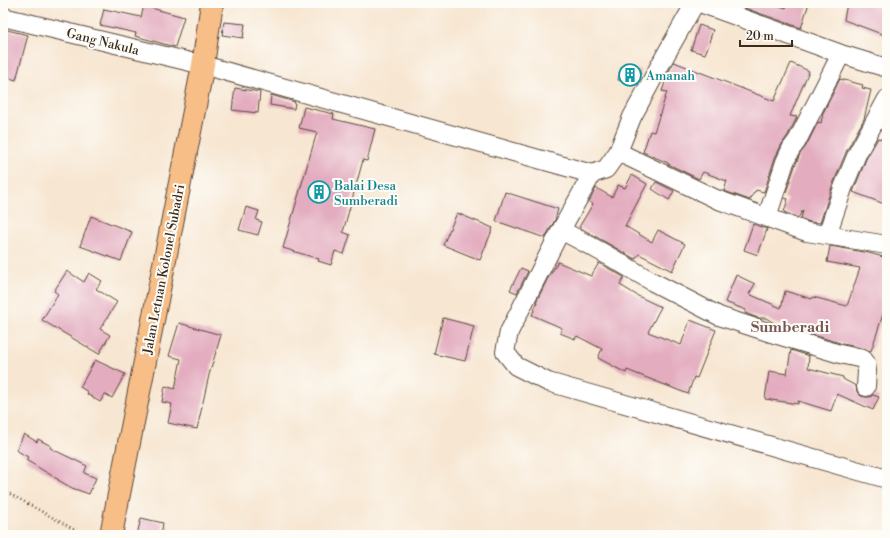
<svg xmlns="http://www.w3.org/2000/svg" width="890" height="538" viewBox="0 0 890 538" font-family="'Libre Bodoni',serif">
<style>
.building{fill:#e3acbf}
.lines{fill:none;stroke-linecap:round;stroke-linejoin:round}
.minor-casing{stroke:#574639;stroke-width:20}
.major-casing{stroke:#574639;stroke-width:24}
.path{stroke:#574639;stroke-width:2.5;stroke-dasharray:1 3;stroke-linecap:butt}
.minor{stroke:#fff;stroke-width:18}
.major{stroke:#f7be88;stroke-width:22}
.labels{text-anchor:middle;stroke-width:4;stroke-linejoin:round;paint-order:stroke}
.street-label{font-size:13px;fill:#3b2a1e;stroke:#fdfcf7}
.culture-label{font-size:13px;fill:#0d838f;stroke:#fdfcf7;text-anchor:start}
.quarter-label{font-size:15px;font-weight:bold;fill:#765856;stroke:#fdfcf7}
</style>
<rect width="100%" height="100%" fill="#fdfcf7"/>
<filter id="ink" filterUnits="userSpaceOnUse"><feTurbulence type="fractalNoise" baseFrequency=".025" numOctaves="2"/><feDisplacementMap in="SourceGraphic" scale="8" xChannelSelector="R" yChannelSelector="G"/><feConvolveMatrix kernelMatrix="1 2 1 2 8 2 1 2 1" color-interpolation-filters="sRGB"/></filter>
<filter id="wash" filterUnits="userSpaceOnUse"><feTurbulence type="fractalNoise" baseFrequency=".012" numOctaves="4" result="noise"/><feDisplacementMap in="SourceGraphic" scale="16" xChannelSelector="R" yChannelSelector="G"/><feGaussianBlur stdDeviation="0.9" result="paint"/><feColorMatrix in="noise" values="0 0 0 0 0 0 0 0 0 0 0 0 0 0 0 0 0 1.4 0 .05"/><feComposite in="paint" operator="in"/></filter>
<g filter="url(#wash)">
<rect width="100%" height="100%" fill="#f7e6d1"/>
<g id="blocks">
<path class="building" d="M731 3H771L786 8 788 3H809L801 28Z
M847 3H887V36L844 20Z
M144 6 184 17 175 47 135 36 136 33 100 25 104 9 141 17Z
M224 22 245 24 243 38 222 35Z
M699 25 713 30 709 42H710L705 54 691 50Z
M3 29 28 35 16 80 3 76Z
M674 62 774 101 791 63 809 71 790 116 797 117 788 135 782 144 775 158 764 192 756 190 755 192H754L750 200 724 191 727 181 703 172 699 179 668 164V163L643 152 650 131 654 132 667 92 662 91 669 71Z
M622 66 641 70 637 85 618 80Z
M840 79 863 85 862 88 871 90 864 119 847 150 833 184 820 223 810 222 801 219 803 210 798 218 784 212 788 199 784 198 795 166 800 154 806 146 818 122 821 123 823 113Z
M235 88 260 92 258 113 232 110Z
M271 95 295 102 294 109 270 105Z
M304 107 334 114 333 119 375 129 367 161 363 160 343 232 350 235 344 254 335 251 331 265 318 261 319 259 283 248 317 132 299 128Z
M878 138 887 141V205L853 192 866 159Z
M632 175 647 184 625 226 652 242 658 230 685 244 672 271 639 254 635 259 579 227 593 204 589 202 596 188 612 197 618 185 625 188Z
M656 182 674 191 669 200 652 189Z
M505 192 558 209 555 220 545 238 496 221Z
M246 207 259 211 256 220 262 222 258 235 239 230Z
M457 213 493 228 480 260 443 245Z
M91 216 132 232 121 261 80 246Z
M753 224 767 229 758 255 744 250Z
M830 246 869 253 887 258V302L871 351 865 349 843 344 774 323 766 318H758L745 313 746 310 725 302 736 275 755 284 749 294 781 308 785 291 812 299 813 297 847 306 860 268 827 262Z
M558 262 591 276 599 263 624 277 620 285 638 296 661 307 648 332 681 345 690 320 716 330 697 378 694 377 688 394 627 370 626 373 598 358 602 349 577 336 575 339 560 333 562 328 532 315 537 303 536 302 547 280Z
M521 268 528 271 517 293 510 290Z
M67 271 84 282 89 273 102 281 96 289 117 302 100 329 110 335 99 354 42 320 58 294 54 291Z
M443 318 474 326 465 361 434 354Z
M179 323 221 335 209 375 197 429 168 423 172 404 162 402 165 386 175 389 181 359 169 356Z
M791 350 809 356 808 368 843 377V379L856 386 857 392 861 396 866 397H870L873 395 879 397 873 410 837 394 831 411 798 401V404L765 399 769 371 787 374Z
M95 360 125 374 112 398 105 394 100 402 87 394 88 392 80 387Z
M24 434 37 442 38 439 51 446 50 448 87 466 84 473 96 478 89 494 72 488 58 480H59L26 460 28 457 16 450Z
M141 518 163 523 161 535H137Z"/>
</g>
</g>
<g filter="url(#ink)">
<use href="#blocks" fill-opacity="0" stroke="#574639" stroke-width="1"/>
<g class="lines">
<g class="minor-casing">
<path id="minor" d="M700 3 841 54 887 68
M3 17 203 65 592 174 606 169 618 152 632 117 665 56 695 3
M618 152 716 199 807 232 887 245
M592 174 561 230 509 332 505 352 516 366 548 382 887 479
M767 217 785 162 791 149 797 141 841 54
M561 230 607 255 653 282 719 316 771 333 840 354 863 359 866 363 867 371 866 387
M827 235 843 188 857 154 887 99"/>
</g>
<g class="major-casing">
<path id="major" d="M111 535 203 65 212 3"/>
</g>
<path class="path" d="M3 490 84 535"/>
<use href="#minor" class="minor"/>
<use href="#major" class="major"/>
</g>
</g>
<defs>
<g id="building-ring" transform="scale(1.15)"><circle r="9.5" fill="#fdfcf7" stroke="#0f9aa8" stroke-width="1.5"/><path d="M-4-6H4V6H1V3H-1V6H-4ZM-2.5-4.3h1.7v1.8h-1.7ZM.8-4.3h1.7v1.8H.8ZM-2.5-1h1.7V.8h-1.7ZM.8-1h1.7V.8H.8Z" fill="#0f9aa8"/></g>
</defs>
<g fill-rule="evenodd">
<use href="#building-ring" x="630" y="75"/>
<use href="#building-ring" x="319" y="192"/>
</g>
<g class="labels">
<g class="street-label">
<text transform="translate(103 41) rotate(14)" y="5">Gang Nakula</text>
<text transform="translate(163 269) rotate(-79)" y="5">Jalan Letnan Kolonel Subadri</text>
</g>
<g class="culture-label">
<text x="646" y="80">Amanah</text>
<text x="334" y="190">Balai Desa<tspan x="334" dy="15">Sumberadi</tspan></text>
</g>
<g class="quarter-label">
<text x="790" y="332">Sumberadi</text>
</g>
</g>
<rect width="890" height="538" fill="none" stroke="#fdfcf7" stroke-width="16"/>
<path d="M740 40v6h52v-6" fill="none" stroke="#3b2a1e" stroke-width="2"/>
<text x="746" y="40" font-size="12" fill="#3b2a1e" stroke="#fdfcf7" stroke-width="3" paint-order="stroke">20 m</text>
</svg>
